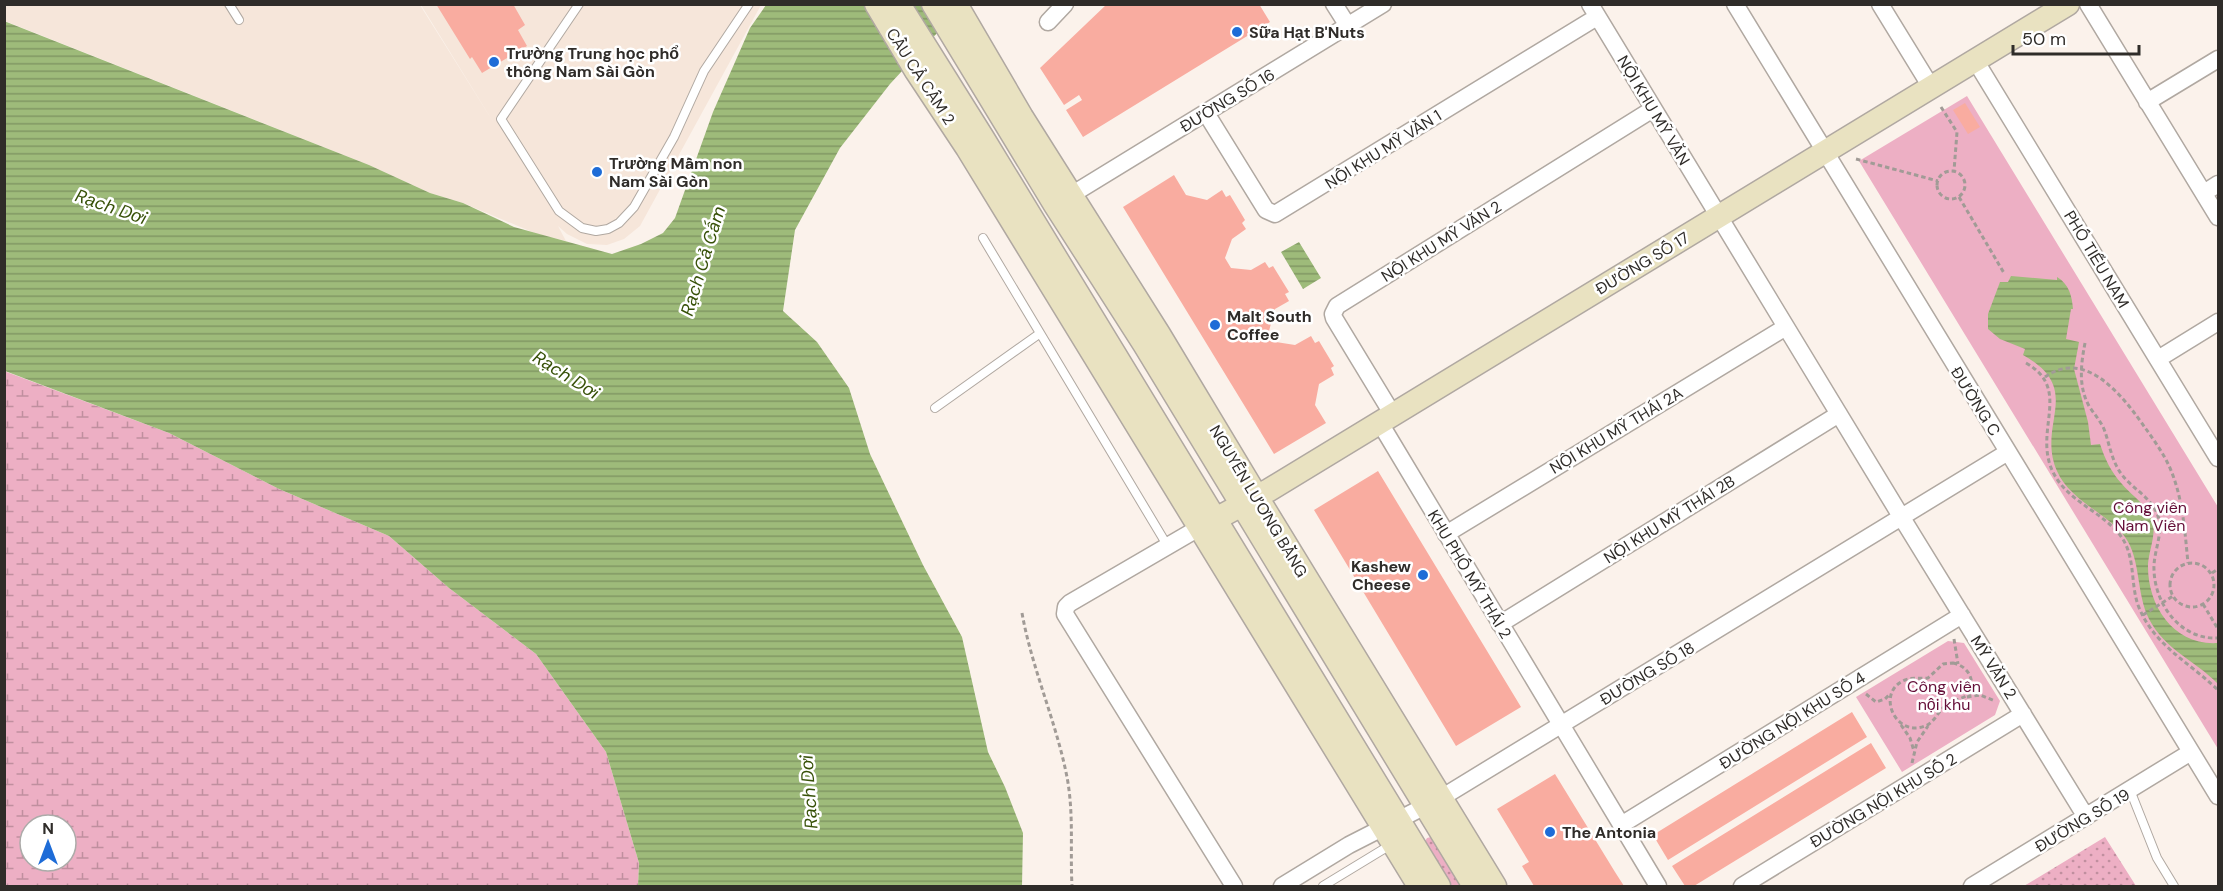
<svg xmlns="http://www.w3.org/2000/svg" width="2223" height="891" viewBox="0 0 2223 891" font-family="'DM Sans',sans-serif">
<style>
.built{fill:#f6e6da}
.grass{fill:url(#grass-dots)}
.wetland{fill:url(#wetland-marsh);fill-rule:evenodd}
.park{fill:#edafc4}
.water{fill:url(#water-rules)}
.building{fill:#f9aca0}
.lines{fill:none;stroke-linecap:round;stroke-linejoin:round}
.lane-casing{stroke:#b0a8a1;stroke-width:10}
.street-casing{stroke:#b0a8a1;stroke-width:19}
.secondary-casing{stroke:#b0a8a1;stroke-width:25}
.path{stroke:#a19b96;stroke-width:3;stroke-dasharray:4.5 3;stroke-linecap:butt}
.lane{stroke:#fff;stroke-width:8}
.street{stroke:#fff;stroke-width:16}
.secondary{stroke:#e9e2c1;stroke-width:22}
.poi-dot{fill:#1e6cd7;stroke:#fff;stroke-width:2}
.labels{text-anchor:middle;stroke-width:5;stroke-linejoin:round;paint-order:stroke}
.poi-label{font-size:16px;font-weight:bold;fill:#2f2c29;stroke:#fff;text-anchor:start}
.street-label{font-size:16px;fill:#2f2c29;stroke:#fff}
.park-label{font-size:16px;fill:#640e38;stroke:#fff}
.water-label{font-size:18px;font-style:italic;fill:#375108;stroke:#fff}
</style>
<defs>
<pattern id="grass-dots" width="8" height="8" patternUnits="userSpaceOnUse" patternTransform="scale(1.5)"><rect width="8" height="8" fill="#edafc4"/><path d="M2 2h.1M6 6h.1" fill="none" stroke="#c08f9f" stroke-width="1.8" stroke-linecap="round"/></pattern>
<pattern id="wetland-marsh" width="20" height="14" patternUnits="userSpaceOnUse" patternTransform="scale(1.5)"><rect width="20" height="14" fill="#edafc4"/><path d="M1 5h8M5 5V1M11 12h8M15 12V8" fill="none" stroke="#c08f9f"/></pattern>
<pattern id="water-rules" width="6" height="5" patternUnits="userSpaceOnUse" patternTransform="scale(1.5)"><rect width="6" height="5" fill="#9ebb7a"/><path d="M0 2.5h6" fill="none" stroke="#819864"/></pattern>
</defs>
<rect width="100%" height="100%" fill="#fbf2eb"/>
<path class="built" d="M4 5H420L497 128 421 5H761L640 226 624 239 607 245 587 244 567 234 558 226 566 241 537 234 463 203 430 193 369 165 5 21Z"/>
<path class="grass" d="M1431 837 1463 886H1450L1424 843 1427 838Z
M2105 837 2136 886H2024Z"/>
<path class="wetland" d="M4 371 169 433 279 489 389 536 449 588 536 654 606 752 639 863 638 886H5ZM30 825H66V861H30Z"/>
<path class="park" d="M1967 96 2218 507V749L1859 161Z
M1948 641 1964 643 2000 701 1995 715 1902 772 1856 697Z"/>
<path class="water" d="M766 5H963L890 84 840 148 795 230 783 311 817 342 849 388 870 454 923 565 962 637 988 752 1005 787 1023 833 1022 886H638L639 863 606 752 536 654 449 588 389 536 279 489 169 433 5 371 4 21 369 165 430 193 463 203 514 227 612 254 641 244 663 233 675 218 713 112 750 28Z
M1299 242 1321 278 1303 289 1281 252Z
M2011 276 2057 280V277C2069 284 2072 296 2073 309H2071L2066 339 2079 342 2074 369 2088 422 2091 445 2100 444C2105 459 2111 472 2122 484 2131 495 2147 505 2152 519 2157 533 2149 550 2148 564 2147 606 2174 646 2218 643V684C2196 661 2165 650 2149 619 2136 593 2141 559 2125 537 2106 512 2070 501 2057 471 2036 423 2085 390 2023 355L2025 349 2000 339 1988 329V314L2000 282H2008Z"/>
<path class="building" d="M436 4H513L525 25 518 30 527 46 482 73 472 57 470 59Z
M1107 4H1259L1270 22 1083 137 1066 110 1082 100 1079 95 1064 105 1040 68Z
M1965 103 1980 127 1968 134 1953 110Z
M1174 175 1186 195 1207 200 1222 190 1226 197 1230 195 1245 220 1242 223 1246 229 1232 239 1225 258 1231 268 1251 270 1265 262 1269 268 1273 266 1289 292 1285 294 1289 301 1275 309 1269 331 1276 342 1295 345 1311 336 1315 343 1319 341 1334 366 1331 368 1334 375 1319 384 1315 405 1326 423 1274 454 1123 207Z
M1378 471 1521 707 1456 746 1314 510Z
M1852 712 1867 737 1668 860 1653 835Z
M1871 743 1886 768 1694 886H1685L1672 866Z
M1555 774 1615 872 1624 886H1534L1522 866 1529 862 1497 809Z"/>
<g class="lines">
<g class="lane-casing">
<path id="lane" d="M229 4 239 20
M579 4 501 119 559 211 582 228 596 231 608 229 619 223 634 207 674 137 704 71 749 4
M983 238 1167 545
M935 408 1039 334
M2130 790 2157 858 2174 886
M1323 886 1392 844"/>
</g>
<g class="street-casing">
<path id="street" d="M1334 4 1348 26
M1590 4 1902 518 2086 817
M1735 4 2218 796
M1880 4 1931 87
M2088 4 2218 217
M1048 22 1065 4
M1975 60 2218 458
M2147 102 2218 59
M1206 113 1266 210 1275 214 1597 17
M2204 193 2218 184
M1063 200 1383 4
M2158 359 2218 322
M1393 415 1334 318 1333 314 1337 306 1653 109
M1380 423 1658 886
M1209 522 1070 603 1066 607 1065 614 1234 886
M1446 534 1786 327
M1500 624 1839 414
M1621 825 1962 615
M1282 886 1349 845 1441 798 2008 452
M1742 886 2023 714
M1972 886 2191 752"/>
</g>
<g class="secondary-casing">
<path id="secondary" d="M876 4 916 71 967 148 1419 886
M899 4 983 138 1439 886
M933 4 1055 205 1144 344 1474 886
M956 4 1022 117 1159 334 1257 497 1495 886
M1214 520 1269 490 2068 4"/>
</g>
<path class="path" d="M1941 107 1957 132 1954 171
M1856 159 1938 181
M1937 185a14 14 0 1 1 28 0a14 14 0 1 1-28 0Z
M1959 197 2004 273
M2085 343C2081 364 2078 386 2089 406 2094 414 2100 420 2104 429 2110 445 2111 460 2122 475 2133 489 2152 498 2158 516 2164 533 2153 552 2154 570 2155 605 2181 640 2218 638
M2026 363C2072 389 2034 429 2052 470 2066 501 2100 510 2120 535 2136 556 2130 582 2138 605 2153 645 2189 662 2218 690
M2045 377C2087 347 2125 399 2146 429 2156 443 2166 457 2172 473 2183 501 2185 533 2188 563
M2170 585a22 22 0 1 1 44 0a22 22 0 1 1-44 0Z
M2212 573 2218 569
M2203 604 2218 629
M1022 613C1032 669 1056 721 1067 777 1074 815 1070 849 1072 886
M2143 615 2173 596
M1954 639 1958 664
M1953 663C1968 666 1976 680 1969 694 1961 700 1951 700 1944 707 1937 713 1934 723 1925 726 1895 738 1875 692 1905 680 1912 677 1920 679 1928 678L1943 664Z
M1866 694 1876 702 1885 699 1890 694
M1967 697 1980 695 1995 701
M1901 725 1910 738 1914 751
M1912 763 1917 742 1928 726"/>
<use href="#lane" class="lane"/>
<use href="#street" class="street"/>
<use href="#secondary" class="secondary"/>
</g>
<g class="poi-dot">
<circle cx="1237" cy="32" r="6"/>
<circle cx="494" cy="62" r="6"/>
<circle cx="597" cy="172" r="6"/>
<circle cx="1215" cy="325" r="6"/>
<circle cx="1423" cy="575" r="6"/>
<circle cx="1550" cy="832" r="6"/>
</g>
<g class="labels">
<g class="poi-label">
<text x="1249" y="38">Sữa Hạt B'Nuts</text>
<text x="506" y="59">Trường Trung học phổ<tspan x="506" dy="18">thông Nam Sài Gòn</tspan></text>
<text x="609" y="169">Trường Mầm non<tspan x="609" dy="18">Nam Sài Gòn</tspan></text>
<text x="1227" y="322">Malt South<tspan x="1227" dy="18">Coffee</tspan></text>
<text x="1411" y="572" text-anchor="end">Kashew<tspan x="1411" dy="18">Cheese</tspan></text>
<text x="1562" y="838">The Antonia</text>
</g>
<g class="street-label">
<text transform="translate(921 76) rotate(57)" y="6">CẦU CẢ CẤM 2</text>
<text transform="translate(1227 100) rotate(-31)" y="6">ĐƯỜNG SỐ 16</text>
<text transform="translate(1654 110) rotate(59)" y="6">NỘI KHU MỸ VĂN</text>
<text transform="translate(1383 149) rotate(-32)" y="6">NỘI KHU MỸ VĂN 1</text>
<text transform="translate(1441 241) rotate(-32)" y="6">NỘI KHU MỸ VĂN 2</text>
<text transform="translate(2097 259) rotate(59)" y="6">PHỐ TIỂU NAM</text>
<text transform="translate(1642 263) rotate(-31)" y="6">ĐƯỜNG SỐ 17</text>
<text transform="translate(1976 401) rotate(58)" y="6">ĐƯỜNG C</text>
<text transform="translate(1616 430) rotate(-31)" y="6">NỘI KHU MỸ THÁI 2A</text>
<text transform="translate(1259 501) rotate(59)" y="6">NGUYỄN LƯƠNG BẰNG</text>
<text transform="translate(1669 519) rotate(-32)" y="6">NỘI KHU MỸ THÁI 2B</text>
<text transform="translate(1470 574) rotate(59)" y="6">KHU PHỐ MỸ THÁI 2</text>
<text transform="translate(1994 667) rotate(58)" y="6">MỸ VĂN 2</text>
<text transform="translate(1647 673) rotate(-31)" y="6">ĐƯỜNG SỐ 18</text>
<text transform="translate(1792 720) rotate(-32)" y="6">ĐƯỜNG NỘI KHU SỐ 4</text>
<text transform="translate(1883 800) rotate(-31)" y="6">ĐƯỜNG NỘI KHU SỐ 2</text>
<text transform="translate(2082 820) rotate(-31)" y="6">ĐƯỜNG SỐ 19</text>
</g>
<g class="park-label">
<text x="2150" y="513">Công viên<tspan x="2150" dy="18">Nam Viên</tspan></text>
<text x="1944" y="692">Công viên<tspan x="1944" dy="18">nội khu</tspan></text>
</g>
<g class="water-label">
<text transform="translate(111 207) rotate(19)" y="6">Rạch Dơi</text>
<text transform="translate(703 261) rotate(-73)" y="6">Rạch Cả Cấm</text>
<text transform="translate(566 375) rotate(32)" y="6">Rạch Dơi</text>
<text transform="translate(809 792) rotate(-94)" y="6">Rạch Dơi</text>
</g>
</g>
<rect width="2223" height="891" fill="none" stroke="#2f2c29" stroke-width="12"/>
<g transform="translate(48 843)"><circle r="28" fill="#ffffff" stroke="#acaba9" stroke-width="1.5"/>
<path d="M0-4.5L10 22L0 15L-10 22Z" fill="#1e6cd7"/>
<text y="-9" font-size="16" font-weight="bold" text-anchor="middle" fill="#2f2c29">N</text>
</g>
<path d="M2013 45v9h126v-9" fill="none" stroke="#2f2c29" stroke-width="3"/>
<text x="2022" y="45" font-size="18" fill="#2f2c29" stroke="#ffffff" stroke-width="4.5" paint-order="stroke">50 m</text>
</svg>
